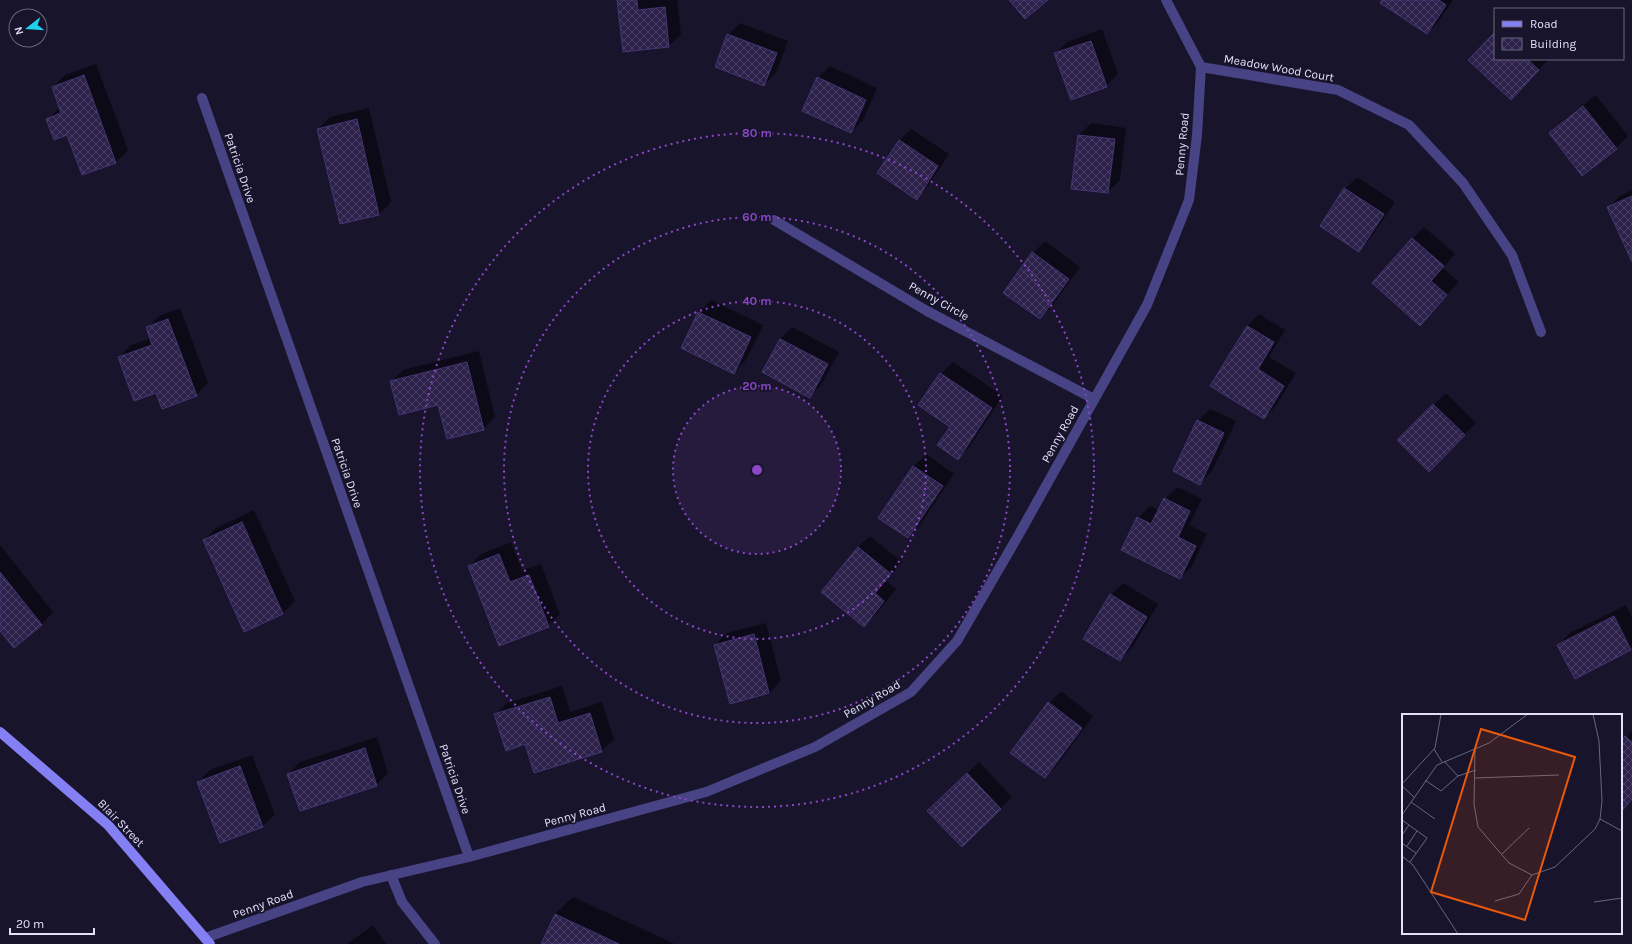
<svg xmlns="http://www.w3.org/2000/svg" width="1632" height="944" viewBox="0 0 1632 944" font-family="Karla,sans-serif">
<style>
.shadow{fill:#0007}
.building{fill:url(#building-cross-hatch);stroke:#433674}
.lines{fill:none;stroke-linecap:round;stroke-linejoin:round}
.lane{stroke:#474385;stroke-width:10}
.street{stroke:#474385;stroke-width:10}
.secondary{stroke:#857ff4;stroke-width:10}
.ring{fill:none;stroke:#8b47c8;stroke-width:2;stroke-dasharray:2 4}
.labels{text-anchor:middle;stroke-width:3.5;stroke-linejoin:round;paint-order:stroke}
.street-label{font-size:12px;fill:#e4e0fc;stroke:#18142b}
.inset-road{fill:none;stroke:#6a667f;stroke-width:1}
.view{fill:#e8590c;fill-opacity:0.15;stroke:#e8590c;stroke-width:2}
.inset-edge{fill:none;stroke:#e4e0fc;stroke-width:2}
.centre{fill:#8b47c8;stroke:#18142b;stroke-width:2}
.ring-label{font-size:12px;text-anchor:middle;font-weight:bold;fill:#8b47c8;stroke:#18142b;stroke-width:3.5;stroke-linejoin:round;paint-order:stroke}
</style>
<defs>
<pattern id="building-cross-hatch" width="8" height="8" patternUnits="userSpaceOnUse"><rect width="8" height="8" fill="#2b214a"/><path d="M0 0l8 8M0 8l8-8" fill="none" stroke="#4a4165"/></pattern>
</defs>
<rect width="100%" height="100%" fill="#18142b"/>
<path class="shadow" d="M618 0H677L681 34 669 46Z
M1383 0H1453L1439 21 1427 33Z
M740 23 788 41 776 73 764 85 728 35Z
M1102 29 1118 74 1106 86 1055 54 1067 42Z
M1495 33V59H1549L1522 87 1470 60Z
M96 64 128 150 116 162 82 174 68 134 48 119 60 107 53 87 65 75Z
M830 66 877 88 863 120 851 132 818 78Z
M1596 95 1628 136 1616 148 1550 133 1562 121Z
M369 108 391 202 379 214 341 223 318 129 330 117Z
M1091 123 1126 128 1120 180 1108 192 1079 135Z
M911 129 949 154 928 186 917 198 899 141Z
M1357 177 1395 202 1370 239 1359 251 1345 189Z
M1632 190V260L1608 208 1620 196Z
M1424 227 1455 254 1443 268 1459 282 1420 324 1412 239Z
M1045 241 1080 267 1052 306 1040 318 1033 253Z
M711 300 763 325 746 360 734 372 682 348 699 312Z
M180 308 208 383 196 395 119 357 131 345 151 338 147 328 159 316Z
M1259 314 1285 330 1269 357 1296 373 1276 406 1264 418 1211 386 1247 326Z
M792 327 839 352 821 385 809 397 763 371 780 339Z
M479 351 495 417 483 429 439 404 391 382 403 370Z
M953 362 1003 396 970 446 958 458 951 426 920 405 941 374Z
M1446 393 1476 423 1429 470 1398 440Z
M1210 409 1236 421 1212 471 1200 483 1198 421Z
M926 454 954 474 920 525 908 537 879 518 914 466Z
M1177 487 1202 499 1189 525 1207 534 1192 566 1180 578 1138 518 1150 506 1159 510 1165 499Z
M254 510 295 601 283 613 245 630 204 540 216 528Z
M870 536 902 562 886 581 896 589 876 614 864 625 858 547Z
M511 542 522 570 541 564 560 614 548 626 469 566 481 554Z
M0 545 53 612 42 624 14 646 0 629Z
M1123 583 1158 604 1132 648 1120 660 1111 595Z
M1626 605 1632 617V647L1575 678 1558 645 1570 633Z
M766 623 781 681 769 693 715 645 727 633Z
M562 686 570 712 602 702 614 739 602 751 534 772 525 743 495 715 507 703Z
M1061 691 1093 716 1057 765 1045 777 1049 703Z
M1632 731V799L1621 811V743Z
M377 737 388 773 376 785 288 774 300 762Z
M252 755 275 814 263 826 221 842 198 782 210 770Z
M979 762 1012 797 962 846 940 799Z
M573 897 675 944H542L555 914Z
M373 925 386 944H347Z"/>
<path class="building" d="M617 0H637L638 10 665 7 669 47 623 52Z
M1009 0H1048L1025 19Z
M1382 0H1439L1446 5 1427 34 1380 3Z
M1495 32V59H1527L1539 70 1511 100 1468 60Z
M727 34 777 53 764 86 715 67Z
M1091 41 1107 87 1071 100 1054 53Z
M84 75 116 163 82 175 67 135 54 140 46 119 61 113 52 87Z
M817 77 866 100 851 133 802 111Z
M1583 106 1617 149 1582 176 1549 133Z
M357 119 379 215 340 224 317 129Z
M1078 135 1115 139 1108 193 1071 189Z
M899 140 938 166 917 200 877 173Z
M1344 188 1384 214 1359 252 1320 226Z
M1632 196V262L1607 207Z
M1412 238 1444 266 1431 281 1447 295 1420 326 1372 283Z
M1032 252 1069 279 1040 319 1003 293Z
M698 312 751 337 734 374 681 348Z
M168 319 197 396 162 409 156 393 134 401 118 357 152 345 146 327Z
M1247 326 1274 342 1258 369 1284 386 1264 419 1210 386Z
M780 339 828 364 810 398 762 372Z
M467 362 484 430 447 439 438 405 399 415 390 381Z
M940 373 992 408 958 460 937 445 950 427 918 405Z
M1433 404 1465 435 1429 472 1397 440Z
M1197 420 1224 433 1200 485 1173 471Z
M913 466 943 486 908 538 878 518Z
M1164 498 1190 511 1178 537 1196 546 1180 579 1121 550 1137 517 1151 524Z
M242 522 283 614 244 632 203 540Z
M858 547 891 574 875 593 884 601 864 627 821 592Z
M499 554 510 582 529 575 549 627 499 646 468 566Z
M0 572 42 625 14 648 0 631Z
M1110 594 1147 617 1120 661 1083 639Z
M1614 616 1631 650 1575 679 1557 645Z
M754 634 769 693 730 704 714 645Z
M550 697 558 723 590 713 602 752 534 773 525 744 506 751 494 714Z
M1048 702 1082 728 1045 778 1010 753Z
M1625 736 1632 742V799L1621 812V742Z
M365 748 377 786 300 811 287 774Z
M240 766 263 827 220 843 197 782Z
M967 773 1001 809 962 847 927 811Z
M555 914 619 944H541Z"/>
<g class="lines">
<path class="lane" d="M391 875 402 902 435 944"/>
<path class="street" d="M1166 0 1201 67
M1201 67 1338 90 1409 125 1463 183 1512 255 1541 332
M202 98 469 857
M774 220 927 311 1094 399
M205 938 362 882 469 857 706 792 815 747 911 692 957 641 1018 536 1147 305 1189 200 1197 135 1201 67"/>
<path class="secondary" d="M0 732 108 825 210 944"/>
</g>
<circle cx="757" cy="470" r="84" fill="#8b47c8" fill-opacity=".12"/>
<g class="ring">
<circle cx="757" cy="470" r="84"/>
<circle cx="757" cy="470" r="169"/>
<circle cx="757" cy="470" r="253"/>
<circle cx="757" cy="470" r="337"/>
</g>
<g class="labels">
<g class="street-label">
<text transform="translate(1279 68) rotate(10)" y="4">Meadow Wood Court</text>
<text transform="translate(1182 144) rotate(-85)" y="4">Penny Road</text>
<text transform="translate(240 168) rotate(71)" y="4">Patricia Drive</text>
<text transform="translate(939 301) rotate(29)" y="4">Penny Circle</text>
<text transform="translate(1060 434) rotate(-61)" y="4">Penny Road</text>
<text transform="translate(347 473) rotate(71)" y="4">Patricia Drive</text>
<text transform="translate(872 699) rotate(-30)" y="4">Penny Road</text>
<text transform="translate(455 779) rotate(71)" y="4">Patricia Drive</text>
<text transform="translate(575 815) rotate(-15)" y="4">Penny Road</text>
<text transform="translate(121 823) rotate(46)" y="4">Blair Street</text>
<text transform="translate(263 904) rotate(-20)" y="4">Penny Road</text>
</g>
</g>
<g transform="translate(1402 714)">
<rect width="220" height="220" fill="#18142b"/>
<path class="inset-road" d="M32 35 40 48M73 35 72 90 76 113 107 149 130 161M42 47 56 62M73 64 157 61M23 66 39 77 56 62 74 56M0 70 33 34 39 0M0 72 12 83M9 88 33 105M0 101 35 51 87 29 126 0M198 105 220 117M0 106 25 124 8 148M0 121 7 111M1 130 14 139M5 132 15 117M100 140 127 114M0 142 11 151 56 220M130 161 153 153 193 115 198 105 200 87 197 27 191 0M93 187 117 180 130 161M192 188 220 184"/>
<path class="view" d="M79 15 173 43 123 206 29 178Z"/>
<rect width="220" height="220" class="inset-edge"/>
</g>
<circle cx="757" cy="470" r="6" class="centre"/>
<g class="ring-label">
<text x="757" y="137">80 m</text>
<text x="757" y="221">60 m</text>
<text x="757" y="305">40 m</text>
<text x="757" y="390">20 m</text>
</g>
<rect x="1494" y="8" width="130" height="52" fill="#18142b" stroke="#6a667f"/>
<rect x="1502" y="21" width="20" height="6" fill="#857ff4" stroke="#6a667f"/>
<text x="1530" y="28" font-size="12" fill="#e4e0fc">Road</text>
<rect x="1502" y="38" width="20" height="12" fill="url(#building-cross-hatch)" stroke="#6a667f"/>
<text x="1530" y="48" font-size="12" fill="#e4e0fc">Building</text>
<g transform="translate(28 28) rotate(253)"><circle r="19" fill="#18142b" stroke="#6a667f"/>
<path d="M0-3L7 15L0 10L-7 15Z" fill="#1dd2eb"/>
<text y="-6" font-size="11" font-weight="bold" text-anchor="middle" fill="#e4e0fc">N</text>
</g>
<path d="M10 928v6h84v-6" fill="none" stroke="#e4e0fc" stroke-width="2"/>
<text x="16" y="928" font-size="12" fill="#e4e0fc" stroke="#18142b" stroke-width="3" paint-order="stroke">20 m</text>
</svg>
